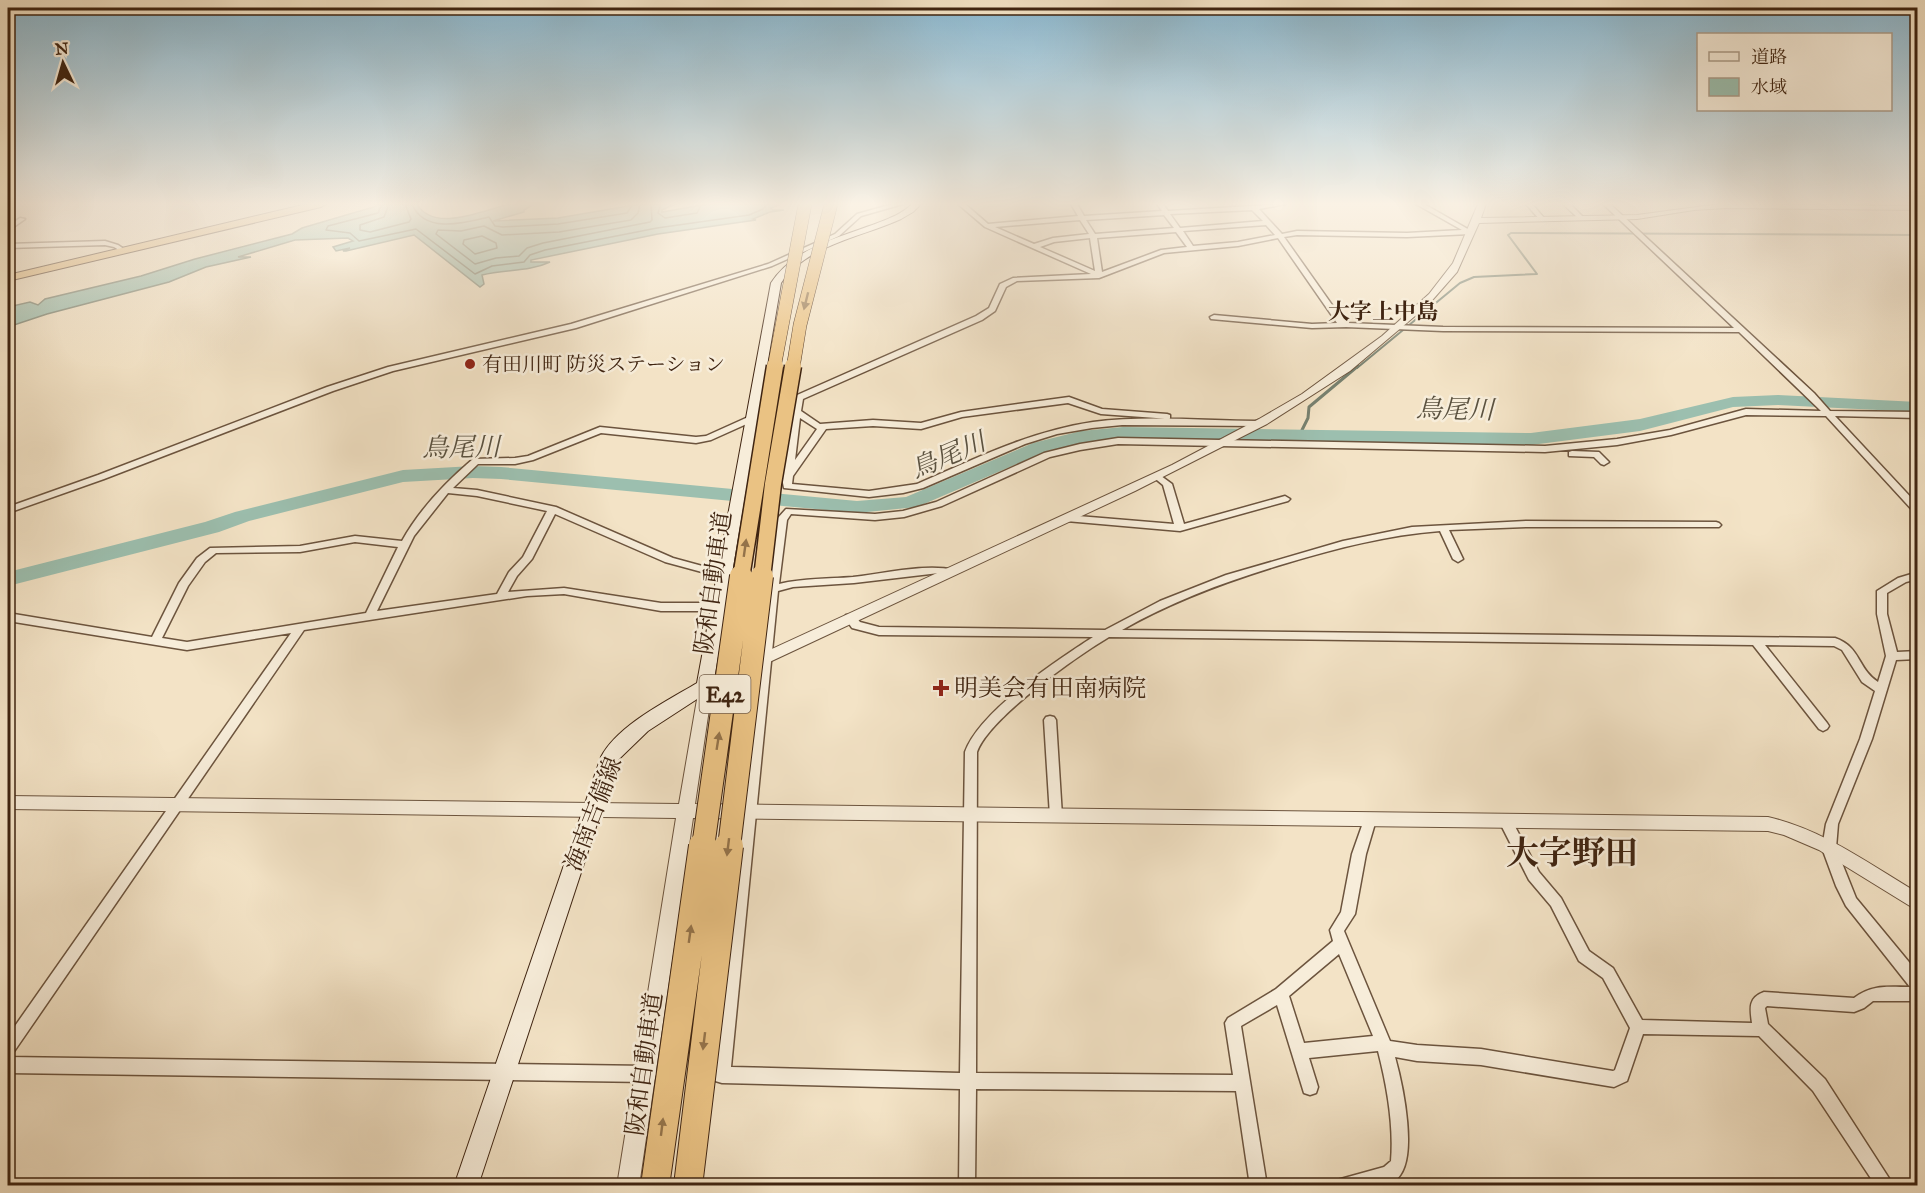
<svg xmlns="http://www.w3.org/2000/svg" width="1925" height="1193" viewBox="0 0 1925 1193" font-family="'IM FELL Great Primer','Noto Serif JP',serif">
<style>
.water{fill:#9cbfaf;stroke:#778170;stroke-width:1.5}
.lines{fill:none;stroke-linecap:round;stroke-linejoin:round}
.shore{stroke:#6e7260;stroke-width:1.5}
.stream-far1{stroke:#778170;stroke-width:2}
.stream{stroke:#778170;stroke-width:3}
.river{fill:#9cbfaf;fill-rule:evenodd}
.minor-casing{stroke:#6c543e;stroke-width:3}
.tertiary-casing{stroke:#6c543e;stroke-width:2}
.secondary-casing{stroke:#3f2411;stroke-width:2}
.trunk-casing{stroke:#3f2411;stroke-width:2}
.minor{fill:#f7edda;fill-rule:evenodd}
.tertiary{fill:#f7edda;fill-rule:evenodd}
.secondary{fill:#f7edda;fill-rule:evenodd}
.trunk{fill:#eac283;fill-rule:evenodd}
.motorway-bridge-far3-casing{stroke:#3f2411;stroke-width:14;stroke-linecap:butt}
.motorway-bridge-far2-casing{stroke:#3f2411;stroke-width:19;stroke-linecap:butt}
.motorway-bridge-far1-casing{stroke:#3f2411;stroke-width:24;stroke-linecap:butt}
.motorway-bridge-casing{stroke:#3f2411;stroke-width:30;stroke-linecap:butt}
.motorway-bridge-far3{stroke:#eac283;stroke-width:13}
.motorway-bridge-far2{stroke:#eac283;stroke-width:16}
.motorway-bridge-far1{stroke:#eac283;stroke-width:22}
.motorway-bridge{stroke:#eac283;stroke-width:28}
.oneway{fill:#94734a}
.poi-dot{fill:#8f2418;stroke:#f7edda;stroke-width:2}
.labels{text-anchor:middle;stroke-width:5;stroke-linejoin:round;paint-order:stroke}
.far-poi-label{font-size:20px;fill:#3f2411;stroke:#f7edda;text-anchor:start}
.far-quarter-label{font-size:22px;font-weight:bold;fill:#3f2411;stroke:#f7edda}
.shield{fill:#f7edda;stroke:#76604d;stroke-width:1.5}
.shield-label{font-size:22px;font-weight:bold;fill:#3f2411}
.street-label{font-size:24px;fill:#3f2411;stroke:#f7edda}
.poi-label{font-size:24px;fill:#3f2411;stroke:#f7edda;text-anchor:start}
.water-label{font-size:26px;font-style:italic;fill:#5b5240;stroke:#f7edda}
.near-quarter-label{font-size:33px;font-weight:bold;fill:#3f2411;stroke:#f7edda}
</style>
<rect width="100%" height="100%" fill="#f3e3c6"/>
<filter id="stains"><feTurbulence type="fractalNoise" baseFrequency=".00333" numOctaves="4"/><feColorMatrix values="0 0 0 0 .2 0 0 0 0 .09 0 0 0 0 .02 0 0 0 .5 -.17"/></filter>
<radialGradient id="worn" r=".72"><stop offset=".6" stop-color="#630" stop-opacity="0"/><stop offset="1" stop-color="#630" stop-opacity=".3"/></radialGradient>
<path class="water" d="M375 204H417C434 234 486 209 510 204 518 203 526 204 534 204L524 210V212L493 221 558 218 640 204H675L662 210V212L708 204H781L771 208 773 210H784L770 212 753 219 756 220 658 234 531 260V262H550C529 272 505 269 482 275L484 284 480 287 414 235 346 251H343L350 248 336 251 333 247 353 241 348 238 295 240 238 257H251L206 267 169 282 47 314 8 327V307L30 302 38 305 45 299 141 276 195 259 292 234 302 228 377 206Z"/>
<g class="lines">
<path class="shore" d="M382 204 378 213 328 226 326 230 350 233 359 241 416 229 475 274 492 266 524 262 530 255 545 250 657 228 749 215 763 209 767 204
M389 204 384 217 360 225V230L370 232 409 222 411 219 405 204
M412 204C424 234 464 223 489 217L495 226 503 227 558 224 627 213 633 204
M640 204 638 213 631 220 559 232 502 235 484 226 461 231 438 230 436 234 475 264 496 258 519 256 527 248 543 243 650 222 652 220 651 204
M661 204 658 213 665 218 697 213 702 204
M482 236 496 243 497 248 475 254 463 244 464 240Z"/>
<path class="stream-far1" d="M1357 368 1460 283 1474 277 1537 274 1508 235 1511 233 1918 235"/>
<path class="stream" d="M1304 436 1302 430 1308 418 1309 407 1358 366"/>
<path class="river" d="M1778 395 1918 402V412L1778 405 1733 407 1640 431 1531 445 1123 439 1081 443 1047 451 917 507 857 513 501 479 473 478 403 482 249 521 219 532 8 586V572L205 522 235 512 403 470 473 466 501 467 857 501 906 497 1033 443 1081 431 1123 427 1531 433 1640 419 1733 397Z"/>
<g class="minor-casing">
<path id="minor" d="M893 204H903L861 216 839 236 772 266 576 328 393 371 333 391 104 479 8 513V507L98 475 327 387 388 367 571 324 768 264 835 234 857 214Z
M958 204H965L988 224 1078 216 1071 204H1077L1084 216 1162 211 1157 204H1163L1168 211 1285 204 1259 209 1282 234 1297 231 1407 233 1462 230 1416 204H1424L1473 232 1470 234 1407 237 1297 235 1284 237 1342 319 1348 323 1443 327 1734 328 1603 204H1610L1814 393 1830 411 1918 412V418L1835 416 1918 505V514L1915 513 1826 416 1746 415 1671 435 1617 445 1545 452 1118 444 1080 450 1050 457 942 506 904 517 875 520 791 514 787 520 779 584C803 578 828 579 853 577 882 574 926 563 954 570L955 572 950 575 939 573 854 583 793 587 778 591 731 1067 960 1073 965 752C980 711 1056 661 1093 637L879 635 852 628 845 618 846 615H854L860 622 879 627 1105 630 1160 601 1226 575 1343 541 1412 527 1526 521 1716 522 1719 523 1721 525 1719 527H1526L1449 530 1463 559 1458 562 1453 559 1440 531C1387 535 1338 548 1287 563 1230 580 1174 600 1122 630L1835 638C1861 647 1857 668 1878 682L1886 656 1877 614V591L1898 578 1918 572V579L1906 582 1887 593V614L1897 652 1918 651V659L1896 660 1872 739 1838 824 1836 848 1856 898 1918 973V1001H1873L1864 1008 1854 1012 1767 1006 1765 1008 1768 1024 1825 1079 1894 1186H1876L1813 1091 1759 1036 1643 1034 1627 1081 1614 1087 1481 1065 1417 1061 1395 1057C1402 1082 1421 1165 1394 1181 1378 1190 1353 1186 1335 1186L1337 1180 1384 1167 1391 1161C1394 1125 1387 1086 1378 1051L1309 1058 1318 1087 1316 1093 1310 1095 1304 1093 1277 1005 1241 1026 1267 1186H1250L1236 1091 976 1089 975 1186H959L960 1089 722 1083 712 1080 710 1074 712 1068 715 1067 768 593 764 590 768 587 777 519 786 509 875 514 903 511 936 502 1044 453 1080 444 1118 438 1545 446 1617 439 1670 430 1746 409 1821 411 1739 332 1443 331 1346 327 1312 328 1211 319 1210 317 1214 315 1312 324 1337 323 1278 238 1238 246 1164 253 1099 278 1017 281 1006 287 995 311 982 320 803 399 801 411 820 424 873 420 921 423 961 412 1069 397 1102 409 1167 414 1170 415V419L1101 414 1068 403 962 417 921 429 873 426 826 429 793 476 792 484 869 491 917 484C974 459 1031 431 1093 422 1147 415 1204 421 1258 421L1262 424 1261 426 1122 425 1092 428 1057 434 1025 444 923 488 903 493 869 497 784 488 782 478 794 403 782 408 778 405 779 403 976 316 989 308 1000 284 1013 278 1091 274 985 227ZM1252 210 1263 221 1180 228 1170 214ZM1164 215 1174 228 1095 234 1086 220ZM1080 220 1089 234 1053 238 1034 244 995 227ZM1266 225 1275 235 1238 242 1193 246 1183 231ZM1176 232 1187 247 1161 250 1102 272 1097 238ZM1090 238 1095 271 1040 247 1054 242ZM800 418 817 429 795 460ZM1109 637 1753 645 1819 729 1823 731 1827 729 1829 726 1827 723 1765 645 1834 646 1842 650 1862 682 1875 691 1860 739 1826 824 1822 848 1836 886 1846 906 1910 987C1888 987 1872 984 1854 998L1764 992C1748 998 1750 1008 1752 1023L1642 1020 1613 968 1589 951 1561 898 1539 872 1510 817 1505 816 1500 817 1499 821 1529 880 1551 906 1579 961 1603 978 1630 1028 1615 1070 1613 1071 1481 1049 1417 1045 1390 1041 1344 931 1355 914 1366 854 1376 820 1375 816 1370 815 1365 816 1364 820 1352 854 1341 912 1330 930 1333 941 1276 989 1228 1018 1225 1023 1233 1075 976 1073 977 752C989 718 1077 656 1109 637ZM1339 954 1373 1036 1304 1043 1289 996Z
M1526 204H1532L1544 218V220H1540Z
M1563 204H1570L1583 217V219H1579Z
M20 218 25 219 8 231V226Z
M105 241 118 245 127 251 122 252 114 247 105 245 8 248V244Z
M757 413 760 414V418L711 440 696 443 601 433 533 460 515 464H478L453 488 477 490 556 507 673 558 728 573 729 575 724 578 665 562 555 514 532 559 517 576 508 592 564 588 661 603H719L724 607 719 611H661L564 594 527 596 304 630 13 1053 8 1055V1036L291 633 187 650 8 621V613L152 637 179 583 197 558 210 548 300 546 355 536 402 541C419 510 446 482 473 459L515 458 528 456 600 427 696 437 706 436ZM448 493 477 496 547 511 523 557 509 572 497 594 377 611 414 536ZM355 542 398 547 366 613 187 642 162 638 188 586 205 562 216 553 300 552Z
M1572 451 1599 452 1609 462 1604 465 1601 464 1594 457 1569 456V452Z
M1157 473 1172 484 1184 524 1285 496 1290 499 1288 501 1180 531 1066 521 1061 518 1066 515 1174 524 1163 485 1152 476Z
M1050 716 1054 717 1056 720 1062 816 1061 820 1056 821 1051 820 1050 816 1044 720 1046 717Z
M8 1057 648 1066 654 1068 656 1074 654 1080 648 1082 8 1073Z"/>
</g>
<g class="tertiary-casing">
<path id="tertiary" d="M1478 204H1486L1481 218 1637 215 1719 204 1918 206V210L1725 208 1694 210 1637 219 1479 223 1457 272 1428 305 1350 371 1267 424 1135 491 712 689 695 804 1768 817C1824 830 1869 864 1918 893V911L1819 850 1784 835 1768 831 693 818 639 1186H617L676 818 8 809V796L679 804 700 682 1172 465 1259 419 1302 394 1382 336 1429 294 1453 263Z"/>
</g>
<g class="secondary-casing">
<path id="secondary" d="M912 204H921L913 212 901 219C862 237 806 245 781 283L713 686 711 690 648 731 618 760 478 1186H454L601 757C618 725 667 701 697 683L771 283C794 248 837 238 875 224 888 219 902 214 912 204Z"/>
</g>
<g class="trunk-casing">
<path id="trunk" d="M307 204H326L321 207 8 281V275Z"/>
</g>
<use href="#minor" class="minor"/>
<use href="#tertiary" class="tertiary"/>
<use href="#secondary" class="secondary"/>
<use href="#trunk" class="trunk"/>
<g class="motorway-bridge-far3-casing">
<path id="motorway-bridge-far3" d="M774 368 805 204
M793 368 800 325 831 204"/>
</g>
<g class="motorway-bridge-far2-casing">
<path id="motorway-bridge-far2" d="M741 578 775 366
M762 578 773 484 793 366"/>
</g>
<g class="motorway-bridge-far1-casing">
<path id="motorway-bridge-far1" d="M703 847 741 576
M729 847 762 576"/>
</g>
<g class="motorway-bridge-casing">
<path id="motorway-bridge" d="M655 1186 703 846
M688 1186 729 846"/>
</g>
<use href="#motorway-bridge-far3" class="motorway-bridge-far3"/>
<use href="#motorway-bridge-far2" class="motorway-bridge-far2"/>
<use href="#motorway-bridge-far1" class="motorway-bridge-far1"/>
<use href="#motorway-bridge" class="motorway-bridge"/>
</g>
<defs><path id="oneway-solid" d="M-6-.8H1V-3.2L6.5 0L1 3.2V.8H-6Z" transform="scale(1.5)"/></defs>
<g class="oneway">
<use href="#oneway-solid" transform="translate(806 301) rotate(104)"/>
<use href="#oneway-solid" transform="translate(745 548) rotate(-82)"/>
<use href="#oneway-solid" transform="translate(718 741) rotate(-81)"/>
<use href="#oneway-solid" transform="translate(728 847) rotate(97)"/>
<use href="#oneway-solid" transform="translate(690 934) rotate(-82)"/>
<use href="#oneway-solid" transform="translate(704 1041) rotate(97)"/>
<use href="#oneway-solid" transform="translate(662 1127) rotate(-83)"/>
</g>
<linearGradient id="sky" x2="0" y2="1"><stop stop-color="#89b8d1"/><stop offset="0.55" stop-color="#faf2e5"/><stop offset="1" stop-color="#faf2e5" stop-opacity="0"/></linearGradient>
<rect width="1925" height="371" fill="url(#sky)"/>
<g class="poi-dot">
<circle cx="470" cy="364" r="6"/>
<path d="M938 679h6v6h6v6h-6v6h-6v-6h-6v-6h6z"/>
</g>
<g class="labels">
<g class="far-poi-label">
<text x="482" y="371">有田川町 防災ステーション</text>
</g>
<g class="far-quarter-label">
<text x="1383" y="319">大字上中島</text>
</g>
<rect class="shield" x="699.5" y="675" width="51" height="38" rx="4.5"/>
<g class="shield-label">
<text x="725" y="702">E42</text>
</g>
<g class="street-label">
<text transform="translate(713 583) rotate(-82)" y="8">阪和自動車道</text>
<text transform="translate(593 814) rotate(-69)" y="8">海南吉備線</text>
<text transform="translate(644 1064) rotate(-82)" y="8">阪和自動車道</text>
</g>
<g class="poi-label">
<text x="954" y="696">明美会有田南病院</text>
</g>
<g class="water-label">
<text transform="translate(1455 409) rotate(1)" y="9">鳥尾川</text>
<text transform="translate(461 447) rotate(-1)" y="9">鳥尾川</text>
<text transform="translate(948 455) rotate(-23)" y="9">鳥尾川</text>
</g>
<g class="near-quarter-label">
<text x="1572" y="864">大字野田</text>
</g>
</g>
<rect width="1925" height="1193" fill="none" stroke="#f3e3c6" stroke-width="30"/>
<rect x="9" y="9" width="1907" height="1175" fill="none" stroke="#3f2411" stroke-width="3"/>
<rect x="15" y="15" width="1895" height="1163" fill="none" stroke="#3f2411" stroke-width="1.5"/>
<rect x="1697" y="33" width="195" height="78" fill="#f7edda" stroke="#ad9d8a" stroke-width="1.5"/>
<rect x="1709" y="52" width="30" height="9" fill="#f7edda" stroke="#ad9d8a" stroke-width="1.5"/>
<text x="1751" y="63" font-size="18" fill="#3f2411">道路</text>
<rect x="1709" y="78" width="30" height="18" fill="#9cbfaf" stroke="#ad9d8a" stroke-width="1.5"/>
<text x="1751" y="93" font-size="18" fill="#3f2411">水域</text>
<g transform="translate(63 63) rotate(355)" stroke="#f7edda" stroke-width="4.5" paint-order="stroke">
<path d="M0-4.5L10 22L0 15L-10 22Z" fill="#3f2411"/>
<text y="-9" font-size="16" font-weight="bold" text-anchor="middle" fill="#3f2411">N</text>
</g>
<rect width="100%" height="100%" filter="url(#stains)"/>
<rect width="100%" height="100%" fill="url(#worn)"/>
</svg>
